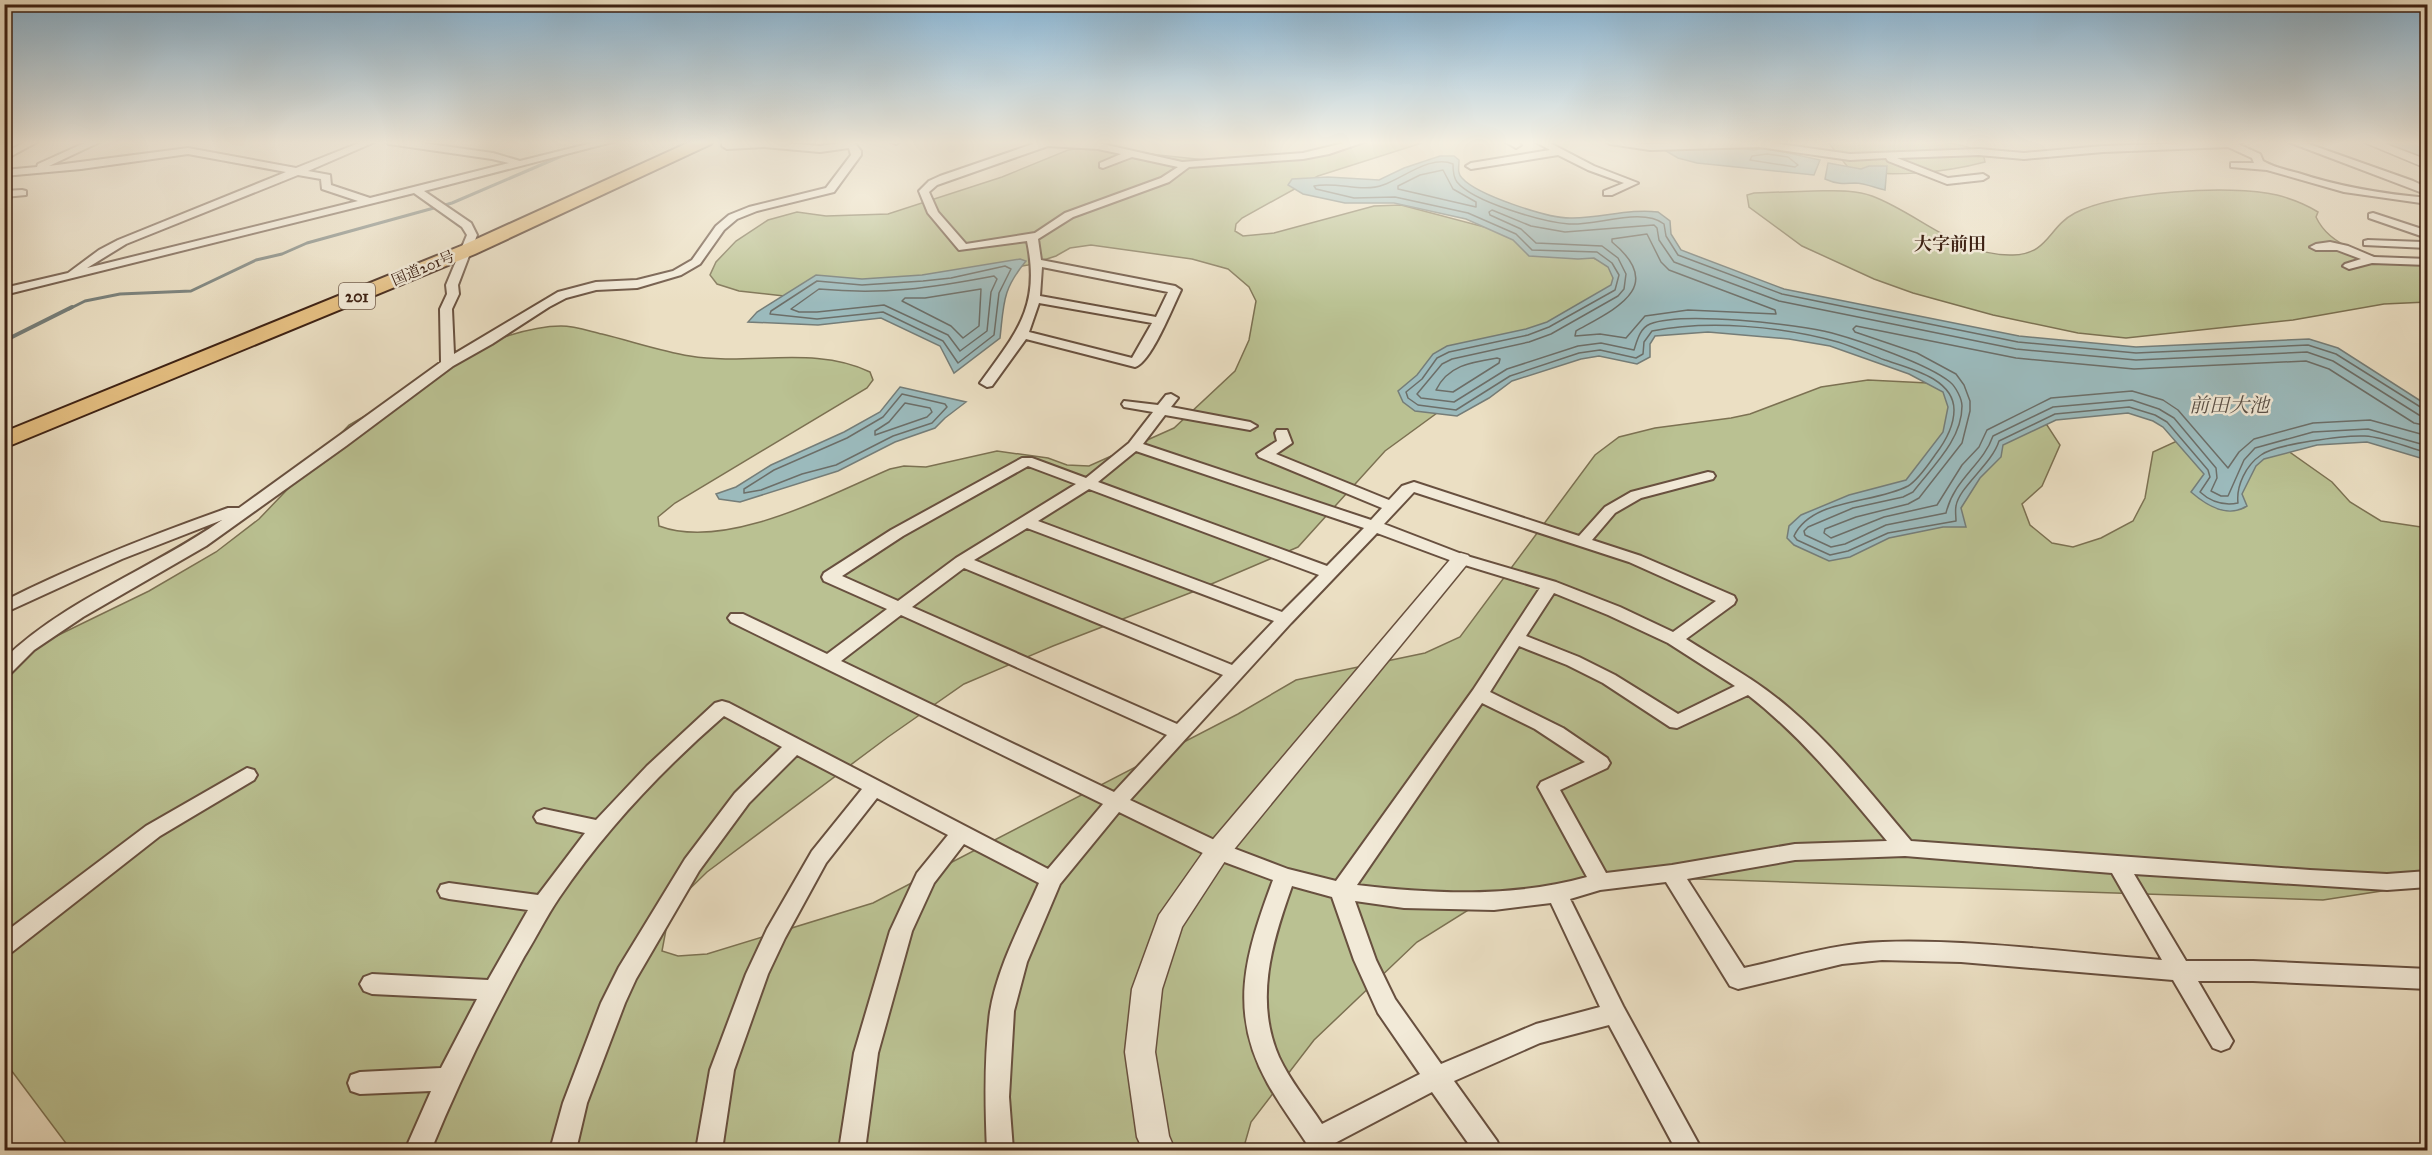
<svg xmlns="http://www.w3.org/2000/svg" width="2432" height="1155" viewBox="0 0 2432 1155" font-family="'IM FELL Great Primer','Noto Serif JP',serif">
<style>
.green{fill:#bac192;stroke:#7c7152;stroke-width:1.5}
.water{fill:#9bbabc;stroke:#757d78;stroke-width:1.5}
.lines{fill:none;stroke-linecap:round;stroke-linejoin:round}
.shore{stroke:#6c6e68;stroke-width:1.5}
.stream-far1{stroke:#757d78;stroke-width:3}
.stream{stroke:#757d78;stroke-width:4}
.river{fill:#9bbabc;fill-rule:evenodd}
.minor-casing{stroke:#68503f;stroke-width:4}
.tertiary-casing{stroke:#68503f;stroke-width:3}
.trunk-casing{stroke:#3d2113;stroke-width:4}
.minor{fill:#f2ead8;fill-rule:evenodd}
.tertiary{fill:#f2ead8;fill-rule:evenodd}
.trunk{fill:#e6c082;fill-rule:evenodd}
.labels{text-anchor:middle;stroke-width:5;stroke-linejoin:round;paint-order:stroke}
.far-street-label{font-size:15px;fill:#3d2113;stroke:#f2ead8}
.shield{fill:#f2ead8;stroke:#735d4e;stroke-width:1.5}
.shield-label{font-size:16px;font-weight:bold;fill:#3d2113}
.far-quarter-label{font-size:18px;font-weight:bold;fill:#3d2113;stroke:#f2ead8}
.water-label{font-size:20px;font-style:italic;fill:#594f46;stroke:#f2ead8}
</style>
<rect width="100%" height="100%" fill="#ebdfc3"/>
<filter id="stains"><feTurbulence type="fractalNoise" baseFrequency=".00333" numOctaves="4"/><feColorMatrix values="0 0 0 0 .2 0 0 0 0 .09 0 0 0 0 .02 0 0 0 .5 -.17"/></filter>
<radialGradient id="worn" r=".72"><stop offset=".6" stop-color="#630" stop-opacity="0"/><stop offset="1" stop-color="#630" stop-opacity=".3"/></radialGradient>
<path class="green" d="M1372 141H1428L1318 176 1242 218 1236 224 1235 231 1243 236 1274 233 1374 206 1401 205 1579 252 1629 273 1385 451 1298 547 1195 591 1053 646 964 684 888 737 707 872 670 908 662 951 678 956 707 954 873 903 1238 714 1296 680 1425 653 1460 637 1595 455 1619 437 1655 428 1731 418 1750 414 1821 387 1868 380 1968 385 2047 425 2060 445 2042 486 2022 504 2030 525 2052 543 2073 547 2101 538 2133 521 2145 498 2153 452 2190 435 2288 451 2332 482 2350 502 2381 521 2421 527 2427 525V884L2323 900 1665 878 1489 897 1417 942 1314 1040 1251 1122 1243 1150H71L5 1062V661L149 591 216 552 259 519 349 425 495 340C515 333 539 326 561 326 575 326 589 331 602 334 631 341 660 351 690 356 749 366 815 345 870 372L873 380 867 388 675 503 658 517 659 526C726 551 827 496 890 469L904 466 926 467 997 451 1048 458 1067 465 1089 466 1174 428 1235 371 1249 340 1256 301 1249 287 1228 269 1192 259 1091 245 1070 248 1056 256 1028 265 964 276 793 297 739 291 717 284 710 275 716 262 736 241 768 220 797 212 826 216 888 214 1002 177 1068 150 1083 148 1111 150 1225 162 1321 155Z
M1827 141C1871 141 1945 133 1983 153L1985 162C1943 173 1894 177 1851 171Z
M1813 191C1831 191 1854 189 1872 196 1918 213 1960 257 2013 255 2049 254 2048 227 2075 213 2116 192 2230 184 2277 195 2292 199 2305 204 2318 212L2316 217C2334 256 2390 258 2427 266V302L2384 304 2293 320 2126 338 2078 333 1993 315 1913 293 1874 279 1802 246 1749 207 1747 195 1754 193Z"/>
<path class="water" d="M1726 146 1754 150 1766 148 1820 160 1814 175 1697 163 1678 158 1666 151Z
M1440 156H1454L1459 160C1459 167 1457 173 1462 178 1477 195 1547 218 1570 218 1599 219 1629 208 1658 212L1670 221 1671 234 1681 250 1784 289 2019 336 2136 347 2309 339 2338 348 2427 405V460L2367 442 2317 445 2264 459 2256 466 2242 494 2247 506C2227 519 2206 505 2191 492L2204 474 2163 427 2153 421 2128 413 2056 420 2003 445 2001 457 1980 478 1961 508 1966 527H1943L1889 538 1850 557 1829 561 1794 545 1787 538 1789 526 1801 515 1849 495 1906 480 1943 432 1948 407 1943 392 1909 374 1830 346 1789 339 1708 332 1655 336 1650 344V357L1637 364 1599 356 1581 359 1512 381 1489 398 1457 416 1415 411 1403 402 1398 391 1417 375 1433 354 1447 346 1526 329 1547 322 1611 285 1613 278 1608 267 1594 258 1578 259 1529 256 1513 240 1466 219 1394 203H1345L1303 194 1288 185 1292 179 1328 177 1379 180 1404 168Z
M1828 163 1861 169 1869 166H1887L1885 190C1876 188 1864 183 1855 183 1843 184 1836 184 1825 179Z
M1020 259 1026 261C1002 290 1004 303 1000 338L954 373 940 346 881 318 818 325 748 322 757 312 816 275 862 279 922 275Z
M900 387 966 402 945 418 935 428 895 442 838 471 740 502 719 499 716 494 736 487 771 465 844 432 880 412Z"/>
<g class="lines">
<path class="shore" d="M1767 154 1788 157 1798 165 1795 167 1750 160 1752 156Z
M1443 170 1453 189 1476 202V207L1398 189V186L1420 175Z
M1647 234 1661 262 1669 270 1775 310 1776 314 1688 310 1645 316 1626 338 1600 334 1575 336 1576 331C1615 309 1667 287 1612 242V239Z
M1005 266 1011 269 999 293 994 335 958 363 943 341 883 312 817 319 770 314 771 311 817 281 862 285 923 281 951 278Z
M994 276 997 279 991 292 987 331 960 351 948 335 884 305 817 312H799L791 309 819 289C884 295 931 288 994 276Z
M981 289 979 326 963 338 951 326 902 301 905 298H925Z
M1497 358 1500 359 1499 363 1453 392 1436 390C1448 365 1472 362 1497 358Z
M902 394 945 404 947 407 932 423 893 436 836 465 802 474 761 490 744 493V489L774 470 847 438 883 417Z
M905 403 930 408 932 412 927 417 875 435V431L889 422Z
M2428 409 2422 408 2336 354 2308 345 2136 353 2018 342 1782 294 1678 255 1666 236 1664 224C1642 207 1596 226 1569 224 1543 222 1473 202 1457 182 1453 177 1453 170 1453 164 1432 154 1403 178 1383 185 1362 193 1336 181 1314 186L1316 189 1354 198 1395 197 1468 213 1516 234 1532 250 1597 252 1612 263 1619 275 1615 290 1549 327 1528 335 1449 352 1437 358 1422 379 1406 392 1408 398 1418 405 1456 410 1510 376 1579 353 1600 350 1636 358 1643 354 1644 342 1652 331C1708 320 1782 326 1838 342 1854 347 1869 354 1885 360 1908 368 1954 378 1954 410 1954 427 1945 442 1935 455 1928 465 1918 480 1908 486 1874 504 1812 498 1794 536L1797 540 1830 555 1848 551 1888 533 1956 521C1956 516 1955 511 1956 506 1959 487 1992 464 1999 441L2055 414 2129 407 2155 415 2167 422 2208 470 2210 477 2200 492C2211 502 2223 506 2238 503 2236 486 2246 465 2261 455 2276 444 2345 435 2365 436 2385 437 2408 448 2428 453
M2428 417 2419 415 2333 361 2307 352 2136 360 2016 349 1779 301 1674 262 1659 240 1657 228 1654 225 1565 232 1531 226 1492 210 1489 212 1490 215 1521 229 1536 243 1602 246 1618 258 1626 274 1624 289 1618 296 1551 334 1529 342 1452 359 1442 364 1417 394 1421 398 1454 402 1507 369 1578 346 1601 343 1634 350C1637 341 1640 328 1650 324 1681 311 1798 324 1832 333 1861 341 1928 364 1950 382 1956 387 1962 399 1962 406 1962 440 1932 467 1913 492L1903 497 1853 508 1808 527 1804 531 1805 535 1831 547 1845 544 1886 525 1946 513C1954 479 1983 465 1993 436L2053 407 2132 400 2159 409 2174 418 2216 468 2217 478 2211 491 2221 496H2228L2244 460 2255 448 2313 432 2368 429 2428 446
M2428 426 2414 423 2329 369 2306 361 2134 369 2016 358 1856 326 1853 329 1855 332 1917 353 1956 374 1964 385 1970 401V411L1962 443 1919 498 1908 504 1856 517 1825 529 1824 533 1831 538 1884 517 1937 505 1962 465 1979 447 1987 430 2051 398 2132 391 2163 400 2178 410 2228 468 2239 452 2254 439 2313 423 2370 420 2428 436"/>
<path class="stream-far1" d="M578 148 595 141
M69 309 85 301 120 294 191 291 256 260 282 254 307 243 452 203 571 152"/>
<path class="stream" d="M4 341 72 307"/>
<path class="river" d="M2381 141H2404L2428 149V160L2383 144Z"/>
<g class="minor-casing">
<path id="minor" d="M27 141H39L4 160V153Z
M89 141H102L49 166 188 148 296 168 364 141H377L308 171 330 175 331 185 370 198 509 163 492 159 389 144 384 141H408L493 153 520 161 600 141H616L424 191 471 223 477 235 458 285 459 294 452 309 454 354 558 292 596 282 637 280 673 271 692 260 716 226 729 215 749 207 826 188 851 155 849 148 820 152 764 147 727 149 722 146V141H732V143L764 141 820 146 853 141 861 151V155L834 192 757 211 737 219 724 230 700 264 681 275 637 288 596 290 566 298 549 307 492 344 453 366 346 446 206 546 83 617 34 650 10 674 4 676V659C66 599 152 569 222 520L122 559 4 613V601C77 564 152 535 228 508H239L441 362 440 309 447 294 446 285 467 235 462 227 414 193 4 295V288L68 273 99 250 118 240 286 172 188 154 81 169 4 176V170L37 167 38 164ZM298 175 321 179 322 189 358 201 87 268 126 244Z
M889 141H901L896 144Z
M1031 141 1098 143 1182 162 1303 153 1352 141H1367L1329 154 1303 159 1189 167 1169 182 1073 217 1038 239 1041 260 1175 286 1181 290C1173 306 1151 363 1135 367L1026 339 992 386 987 387 980 383C1016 333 1041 307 1027 241L959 250 928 213 919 191 929 181 940 176 1033 144ZM1048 146 1098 149 1121 154 1100 163V167L1103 168 1132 157 1178 167 1161 178 1065 213 1035 233 966 244 938 212 929 192 937 185ZM1042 267 1168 292 1156 317 1040 296ZM1039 303 1152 323 1132 358 1029 332Z
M1504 141H1516L1521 145 1516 148Z
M1534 141H1546L1594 166 1638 183 1612 195H1604V191L1624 183 1588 170 1558 155 1471 169 1466 166 1471 163 1550 150Z
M1605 141 1650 144 1759 141 1850 154 1979 149 2024 153 2103 146 2244 141 2238 144 2260 154 2263 161C2273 167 2286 170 2298 173 2340 187 2383 194 2428 198V204L2344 192 2267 170 2231 167V163H2254L2252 158 2228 147 2103 152 2024 159 1979 155 1897 158 1948 178 1983 174 1988 177 1983 180 1947 184 1888 161 1886 158 1850 160 1759 147 1650 150 1610 144Z
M2286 141H2300L2413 181 2428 188V195Z
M2419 141H2428V145L2421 143Z
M22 190 26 191V195L4 197V191Z
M2373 213 2428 231V248L2364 245V241L2368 240 2422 242 2427 238 2369 218V214Z
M2330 242 2348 246 2374 257 2428 259V265L2372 263 2349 269 2343 266 2345 264 2361 259 2337 250H2316L2310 247 2316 244Z
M1171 394 1178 398 1171 407 1250 422 1257 426 1250 430 1165 415 1143 444 1371 520 1382 508 1259 457 1257 454 1277 441 1275 433 1277 430H1287L1292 443 1276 454 1389 500 1402 486 1414 482 1579 536 1605 507 1631 492 1708 472 1713 473 1715 476 1713 479 1641 498 1615 513 1592 540 1641 556 1734 596 1736 600 1734 604 1686 639C1721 661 1758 681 1789 708 1835 747 1872 795 1911 841L2310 870 2387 874 2428 871V887L2387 890 2134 874 2186 961H2253L2428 969V989L2253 981H2198L2233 1041 2229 1048 2221 1051 2213 1048 2173 980 1961 962 1882 960 1842 964 1738 989 1730 986 1666 882 1600 890 1570 899 1623 1006 1702 1150H1676L1609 1025 1540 1043 1454 1081 1497 1141 1501 1150H1473L1432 1092 1335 1143 1338 1150H1311C1297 1128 1281 1107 1268 1084 1227 1011 1246 953 1273 880L1211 857 1119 812 1060 884 1027 962 1014 1011 1009 1097 1013 1150H987C985 1105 984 1058 990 1012 997 968 1021 924 1039 883L964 844 934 883 912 931 878 1053 865 1150H839L854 1053 890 931 917 873 948 835 877 798 826 863 785 938 768 974 734 1070 722 1150H696L710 1070 746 974 767 929 812 851 862 789 797 755 749 803 699 871 636 979 625 1003 587 1103 576 1150H550L563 1103 601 1003 619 967 685 859 735 793 782 747 724 716C662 770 605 830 559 898 546 917 536 938 524 957 489 1020 458 1084 431 1150H405L431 1091 360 1094 351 1091 348 1083 351 1075 360 1072 441 1068 477 999 372 994 364 991 360 984 364 977 372 974 488 980 528 910 449 899 441 897 438 891 441 885 449 883 538 895 585 833 537 822 534 817 537 812 544 809 596 820 647 766 715 703 722 701 729 703 1048 869 1103 804 731 622 728 618 731 614H743L827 654 887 609 824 581 822 577 824 573 891 530 1022 458H1032L1086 478 1129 443 1153 412 1124 407 1122 404 1124 401 1158 405 1166 395ZM1136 451 1364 528 1327 566 1098 482ZM1028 466 1076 484 956 558 898 601 842 576 903 536ZM1089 489 1319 575 1282 612 1038 521ZM1414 492 1629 562 1716 601 1673 632 1620 607 1556 582 1467 556 1384 524ZM1027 528 1274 621 1232 665 974 560ZM1377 533 1455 562 1540 588 1473 690 1336 881 1288 869 1225 845 1130 800 1291 623ZM964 568 1223 675 1177 724 912 607ZM1554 593 1608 615 1668 643 1735 686 1678 714 1615 675 1579 657 1526 636ZM901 615 1167 735 1114 792 841 661ZM1519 646 1567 665 1603 683 1670 727 1677 728 1748 695C1802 737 1843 788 1887 841L1795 844 1672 865 1606 873 1560 790 1607 768 1610 763 1607 758 1563 728 1490 692ZM1482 703 1535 729 1585 762 1541 782 1538 787 1587 877C1512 898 1433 894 1357 885ZM1905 856 2112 873 2162 960C2069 953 1976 939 1883 942 1836 943 1789 958 1744 968L1687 879 1795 860ZM1292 886 1332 897 1354 960 1378 1013 1420 1074 1322 1124C1308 1102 1290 1081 1279 1057 1254 1000 1272 942 1292 886ZM1355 901 1404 908 1494 910 1551 903 1600 1007 1536 1024 1441 1064 1395 999 1376 960Z
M247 768 254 770 257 775 254 780 160 836 12 952 4 955V933L146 826Z"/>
</g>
<g class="tertiary-casing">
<path id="tertiary" d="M2361 141H2378L2428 160V169Z
M1461 553 1468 555 1471 559 1468 563 1227 858 1182 927 1162 989 1155 1052 1169 1136 1175 1150H1143L1137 1137 1125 1052 1132 989 1159 915 1209 844 1454 555Z"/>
</g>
<g class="trunk-casing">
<path id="trunk" d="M692 141H713L711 144 475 254 4 448V432L461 246Z"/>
</g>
<use href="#minor" class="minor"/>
<use href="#tertiary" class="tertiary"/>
<use href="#trunk" class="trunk"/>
</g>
<linearGradient id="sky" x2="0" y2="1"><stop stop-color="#89b6d6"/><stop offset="0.47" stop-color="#f6f1e4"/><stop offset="1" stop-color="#f6f1e4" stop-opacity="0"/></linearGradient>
<rect width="2432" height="303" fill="url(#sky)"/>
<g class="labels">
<g class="far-street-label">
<text transform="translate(423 268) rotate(-23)" y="5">国道201号</text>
</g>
<rect class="shield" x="339" y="283" width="36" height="26" rx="4.5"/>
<g class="shield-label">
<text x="357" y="302">201</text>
</g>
<g class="far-quarter-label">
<text x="1950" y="250">大字前田</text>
</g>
<g class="water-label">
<text x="2229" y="412">前田大池</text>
</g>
</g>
<rect width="2432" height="1155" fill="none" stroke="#ebdfc3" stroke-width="24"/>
<rect x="6" y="6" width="2420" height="1143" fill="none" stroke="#3d2113" stroke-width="3"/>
<rect x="12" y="12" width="2408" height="1131" fill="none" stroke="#3d2113" stroke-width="1.5"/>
<rect width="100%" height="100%" filter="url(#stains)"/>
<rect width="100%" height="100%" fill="url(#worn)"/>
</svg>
